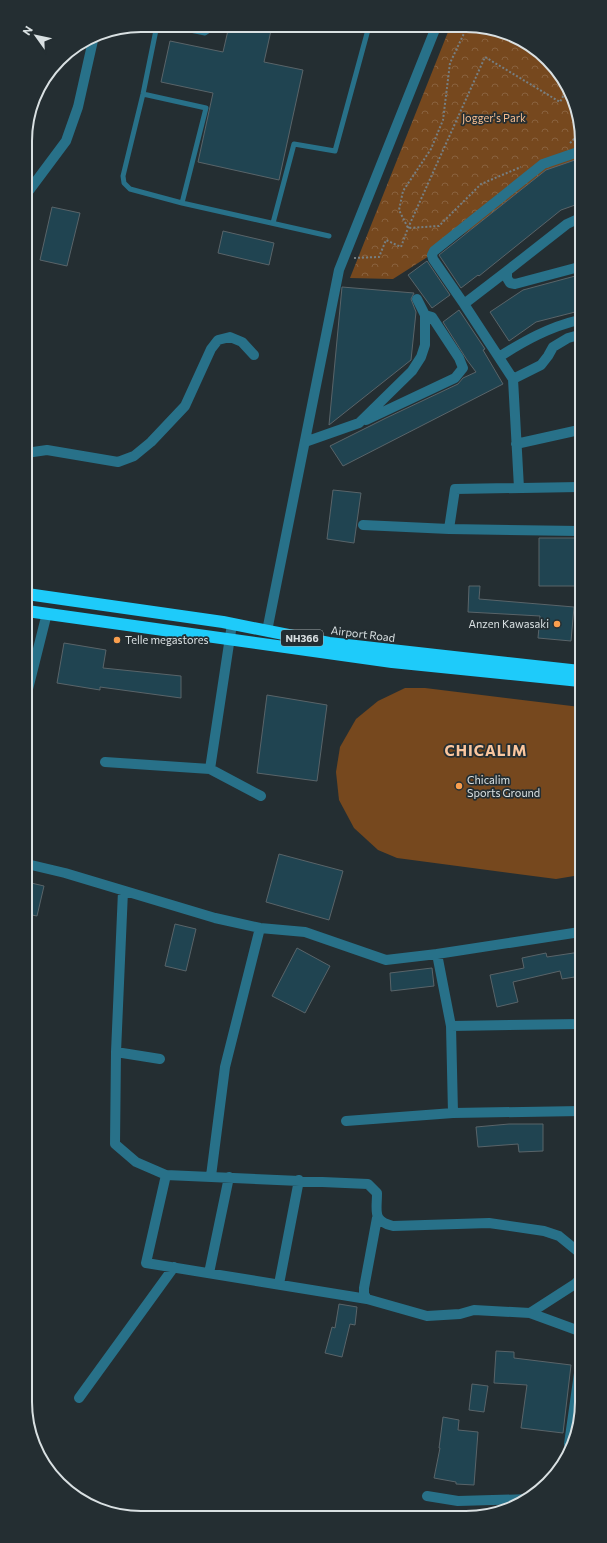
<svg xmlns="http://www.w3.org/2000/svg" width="607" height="1543" viewBox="0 0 607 1543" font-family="Commissioner,sans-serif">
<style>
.park{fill:url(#park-crowns)}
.pitch{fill:#76481e}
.building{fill:#204451;stroke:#596469}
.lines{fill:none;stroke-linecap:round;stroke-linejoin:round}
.path{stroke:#767f82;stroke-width:2;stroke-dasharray:2 2;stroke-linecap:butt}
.lane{stroke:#287189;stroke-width:5}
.street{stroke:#287189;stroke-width:10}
.highway{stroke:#1ecbfa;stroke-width:12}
.poi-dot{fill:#fa9f4e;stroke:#242e32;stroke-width:1.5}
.labels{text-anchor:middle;stroke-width:3.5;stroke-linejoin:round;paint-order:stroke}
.shield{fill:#242e32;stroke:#a3abad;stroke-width:1}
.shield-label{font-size:10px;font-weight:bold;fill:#d9e0e2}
.park-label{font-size:11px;fill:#f5bc8f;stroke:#242e32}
.poi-label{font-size:11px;fill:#d9e0e2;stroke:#242e32;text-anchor:start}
.street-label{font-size:11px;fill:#d9e0e2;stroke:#242e32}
.district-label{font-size:15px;font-weight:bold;letter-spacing:1px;fill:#fac69e;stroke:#242e32}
.rim{fill:none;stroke:#d9e0e2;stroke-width:2}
</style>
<defs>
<pattern id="park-crowns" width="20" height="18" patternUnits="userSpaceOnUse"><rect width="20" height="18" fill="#76481e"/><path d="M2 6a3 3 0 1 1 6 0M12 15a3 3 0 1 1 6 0" fill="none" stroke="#89623e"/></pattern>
</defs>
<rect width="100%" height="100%" fill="#242e32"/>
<path class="park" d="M450 27H489L543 54 578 111V161L538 178 476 226 393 279 350 278Z"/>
<path class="pitch" d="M405 688H425L580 707V875L556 879 397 858 378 850 354 828 339 800 336 772 340 747 356 719 378 701Z"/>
<path class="building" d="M229 26H272L264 62 303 70 279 180 198 162 213 93 161 82 170 41 223 52Z
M578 159V204L561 210 479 276 478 275 461 288 439 255 546 170Z
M52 207 80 213 67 266 40 260Z
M223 231 274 243 269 265 218 253Z
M427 261 450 295 432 308 408 275Z
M579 275V311L536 322 509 341 490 312 523 290Z
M342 287 414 293 411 299 416 312 411 360 329 425Z
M459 310 485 349 483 350 503 384 343 466 330 446 386 418 458 384 463 378 476 372 467 360 443 322Z
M333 490 361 493 354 543 327 539Z
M579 538V586H539V538Z
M469 586H480L479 599 574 607 571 641 538 638 540 616 468 612Z
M64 643 106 650 103 668 181 676V698L100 687V690L57 683Z
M267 695 327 705 317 781 257 773Z
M279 854 343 871 329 920 266 902Z
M27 882 44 886 37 916 27 914Z
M175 924 196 929 186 971 165 966Z
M297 948 330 966 305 1013 272 996Z
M580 952 581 976 562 979 560 971 513 982 518 1002 497 1007 490 975 524 968 522 958 546 953 547 957Z
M432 968 434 986 391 991 390 973Z
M509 1124H543V1151L519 1152 518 1144 478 1147 476 1127Z
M339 1304 357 1307 355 1325 350 1324 342 1357 325 1353 332 1327 335 1328Z
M496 1351 514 1352V1358L571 1365 563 1433 521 1428 527 1385 494 1383Z
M472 1384 488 1386 484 1412 469 1410Z
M443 1417 459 1420 458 1430 478 1432 474 1485 456 1484V1482L434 1478 440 1448H439Z"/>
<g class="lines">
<path class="path" d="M467 27 450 63 443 120 431 149 403 191 399 210 408 228 439 226 481 184 521 167
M570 143 578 136
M354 258 379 257 386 240 401 247 408 228 485 57 560 102 566 91"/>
<path class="lane" d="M157 25 143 94 123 176 124 183 130 189 182 203 329 236
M165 25 205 33 211 29V25
M143 94 206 108 182 203
M273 223 294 144 335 151 369 26"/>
<path class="street" d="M25 196 66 141 78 107 94 36
M578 219 567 224 507 271V278L510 283 515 284 579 267
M507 271 464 304 513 379 519 488
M464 304 433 259 432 255 434 251 543 164 578 152
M499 357C524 341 549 327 579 320
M513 379 541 365 548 356 553 347 568 338 579 335
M366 420 455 378 463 368 459 358 432 317 425 315
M305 442 359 423 412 371 421 357 425 345V315L417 299
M516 444 579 430
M26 453 47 450 118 462 134 456 151 442 185 406 211 349 218 340 230 337 242 342 254 355
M363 525 449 529 455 489 579 487
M449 529 579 531
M267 631 339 270 436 27
M27 693 47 613
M105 762 210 769 261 796
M210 769 232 624
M27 864 65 873 215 918 260 928 305 932 386 960 437 954 580 932
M123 891 116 1052 115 1144 136 1162 166 1175 368 1184 377 1193C377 1212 372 1221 393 1226L489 1223 544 1231 559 1236 581 1254
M437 954 451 1026 453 1113 581 1111
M451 1026 581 1024
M116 1052 160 1059
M346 1121 453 1113
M166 1175 146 1263 367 1299
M211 1176 225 1067 260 928
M377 1218 364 1288V1294L367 1299 427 1316 460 1314 474 1310 530 1313 582 1332
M209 1273 229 1177
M279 1284 299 1180
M530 1313 575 1284 581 1278
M79 1398 174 1267
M569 1444 582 1352
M427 1496 458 1501 531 1499"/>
<path class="highway" d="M27 594 223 622 329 643 580 671
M27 611 392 662 580 681"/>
</g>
<g class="poi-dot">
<circle cx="557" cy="624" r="4"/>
<circle cx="117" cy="640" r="4"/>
<circle cx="459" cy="786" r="4"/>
</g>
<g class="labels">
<rect class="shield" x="281" y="630" width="42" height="16" rx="3"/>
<g class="shield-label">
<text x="302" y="642">NH366</text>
</g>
<g class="park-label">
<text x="494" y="122">Jogger's Park</text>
</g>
<g class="poi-label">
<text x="549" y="628" text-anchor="end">Anzen Kawasaki</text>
<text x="125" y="644">Telle megastores</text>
<text x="467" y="784">Chicalim<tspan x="467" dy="13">Sports Ground</tspan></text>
</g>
<g class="street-label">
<text transform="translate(363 634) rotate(7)" y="4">Airport Road</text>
</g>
<g class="district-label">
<text x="486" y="756">CHICALIM</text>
</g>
</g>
<path d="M0 0H607V1543H0ZM141 32H466A109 109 0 0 1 575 141V1402A109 109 0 0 1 466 1511H141A109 109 0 0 1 32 1402V141A109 109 0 0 1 141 32Z" fill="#242e32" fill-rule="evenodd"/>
<path class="rim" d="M141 32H466A109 109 0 0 1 575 141V1402A109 109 0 0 1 466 1511H141A109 109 0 0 1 32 1402V141A109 109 0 0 1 141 32Z"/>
<g transform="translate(36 36) rotate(303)" stroke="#242e32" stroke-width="3" paint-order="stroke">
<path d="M0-3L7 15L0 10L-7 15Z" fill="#d9e0e2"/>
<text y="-6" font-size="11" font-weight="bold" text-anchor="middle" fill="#d9e0e2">N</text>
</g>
</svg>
